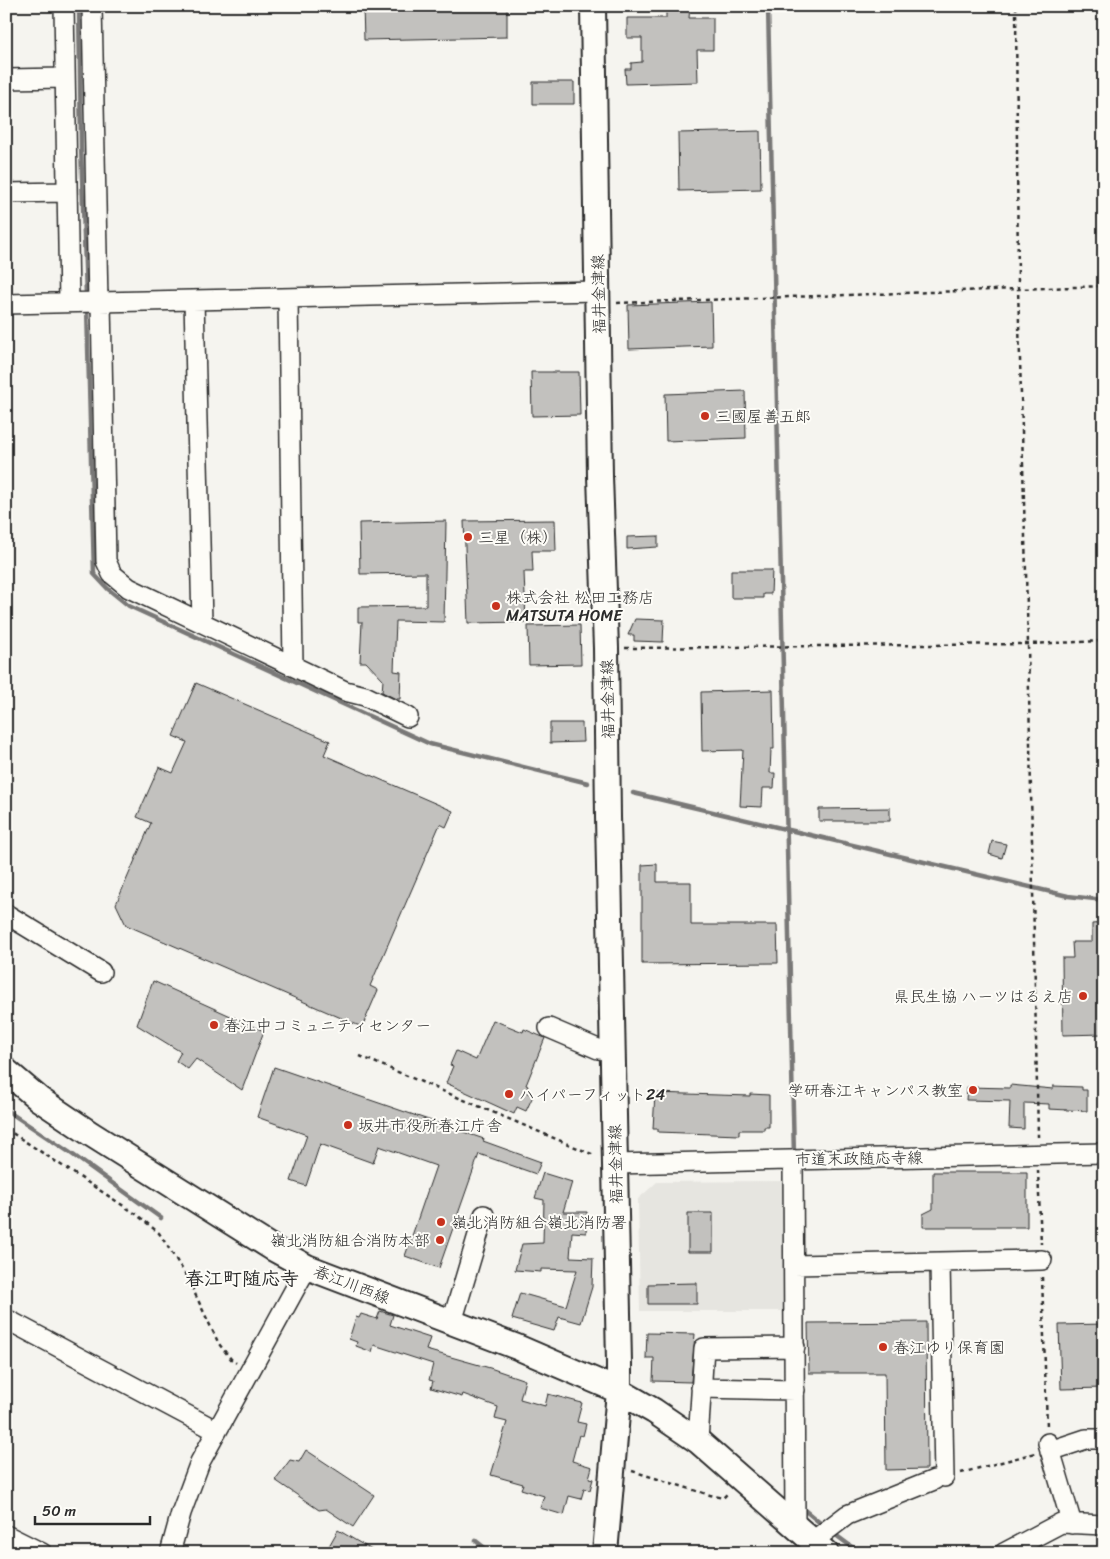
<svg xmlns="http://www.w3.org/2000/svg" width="1110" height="1559" viewBox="0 0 1110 1559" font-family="Sriracha,'Klee One',sans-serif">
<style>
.built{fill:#e6e5e0}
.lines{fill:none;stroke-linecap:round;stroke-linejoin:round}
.stream{stroke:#797877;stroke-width:4.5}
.building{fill:#c2c1be;stroke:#2b2b2b}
.minor-casing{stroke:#2b2b2b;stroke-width:22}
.major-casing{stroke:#2b2b2b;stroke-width:28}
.path{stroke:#2b2b2b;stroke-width:2.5;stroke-dasharray:4 4;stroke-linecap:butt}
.minor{stroke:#fdfcf7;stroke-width:19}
.major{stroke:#fdfcf7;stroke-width:24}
.poi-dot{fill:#c8321e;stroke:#fdfcf7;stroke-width:2}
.labels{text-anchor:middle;stroke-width:4;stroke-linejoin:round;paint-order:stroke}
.street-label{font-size:16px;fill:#2b2b2b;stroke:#fdfcf7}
.poi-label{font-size:16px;fill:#2b2b2b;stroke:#fdfcf7;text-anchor:start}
.quarter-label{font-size:19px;font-weight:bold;fill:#2b2b2b;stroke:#fdfcf7}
</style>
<rect width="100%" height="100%" fill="#f5f4ef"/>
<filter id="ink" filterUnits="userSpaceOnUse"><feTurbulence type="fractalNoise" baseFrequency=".02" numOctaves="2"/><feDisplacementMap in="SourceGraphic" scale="10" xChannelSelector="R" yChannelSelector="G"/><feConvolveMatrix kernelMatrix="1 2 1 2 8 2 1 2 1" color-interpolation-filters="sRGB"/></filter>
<g filter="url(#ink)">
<path class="built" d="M783 1181 785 1311H640L638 1199 657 1182Z"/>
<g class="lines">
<path class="stream" d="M79 6 81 146 86 296
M768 6 794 1156
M87 307 94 574 108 589 129 606 430 744 588 783
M633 793 1068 896 1104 900
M6 1110 69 1152 161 1218
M802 1508 825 1527
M833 1533 860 1553
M476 1541 491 1553"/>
</g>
<path class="building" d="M363 6H507V37L364 40Z
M666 6H690L689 18H713V50H697L698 82 626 84 625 69H631V63L642 62V38H627V18H666Z
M533 82H574V104H533Z
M760 131 761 189 679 191 678 133Z
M711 302 712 346 629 349 628 305Z
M531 372H579L580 415 532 416Z
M745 391 746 438 666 441 665 394Z
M555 520 556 551H532L533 572H524L526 622 468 623 464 521Z
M446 521 444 622 396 621 394 671 401 672 400 699H396L382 692 383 680 366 662H360L362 622H358V607L426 606V573L360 574 359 523Z
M658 536V547L627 549V537Z
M731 570H772L771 594H763V598H731Z
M635 619 664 620 663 642 634 641V635H628Z
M580 625 581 664 529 665 528 626Z
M196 683 330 741 324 755 453 811 446 827 440 824 370 986 378 990 362 1027 126 925 116 904 151 823 137 817 159 767 173 773 187 742 173 736Z
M773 690 774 749H771L770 773H775L774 788H763L762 807 740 806 743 750 702 751 701 692Z
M550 723H582L583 742 550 743Z
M890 808V821H819V809Z
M992 841 1006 844 1002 858 989 854Z
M657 864V882H691V925H777L778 963 642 964V865Z
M1104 923V1034L1063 1035 1062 958H1073L1072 942H1092V924Z
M153 981 264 1031 242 1090 196 1059 188 1069 176 1061 181 1052 137 1025Z
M493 1020 523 1032 524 1029 545 1038 526 1085 528 1086 526 1092 533 1096 526 1111 517 1107 514 1114 446 1083 453 1066 450 1065 456 1051 476 1060Z
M274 1067 484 1139 483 1141 541 1162 536 1174 479 1154 439 1268 405 1256 436 1166 379 1146 373 1163 320 1144 306 1186 291 1181 307 1135 257 1117Z
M1010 1085 1053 1089V1086L1082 1087V1090H1087V1111L1049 1109V1104L1024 1103V1129L1009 1128 1010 1101 966 1100 967 1087 1010 1088Z
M655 1093 750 1096V1094L769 1095V1127H764V1130H739V1135L658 1132V1129H653Z
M933 1172H1027V1227H923V1214L933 1209Z
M543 1173 572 1182 563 1212H587L586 1233 572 1232 570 1257 593 1258 592 1287 581 1323 559 1317 554 1331 512 1319 520 1293 566 1306 577 1270 541 1269V1272L515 1270 522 1244 543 1243 544 1200 535 1198Z
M688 1213H713V1252H688Z
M697 1283V1304H648V1284Z
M380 1311 393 1315 390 1325 430 1338 426 1350 490 1368 525 1380 520 1399 545 1406 548 1394 582 1403 577 1422 586 1424 583 1436 579 1435 572 1461 592 1467 589 1478 593 1479 590 1490 584 1489 581 1499 569 1496 564 1515 540 1508 544 1496 521 1489 523 1484 491 1475 507 1422 495 1419 498 1407 463 1394 462 1397 431 1388 433 1381 429 1380 433 1364 374 1345 372 1352 356 1346 357 1342 349 1339 356 1317 359 1318 361 1314 377 1319Z
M926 1322 927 1469 886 1470 885 1373H809L808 1323Z
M1104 1324V1388L1061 1389 1059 1325Z
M647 1333 695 1334 691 1382 653 1381 654 1358H646Z
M306 1450 374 1495 353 1527 326 1509 319 1510 275 1480 290 1460 299 1462Z
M338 1530 377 1553H325Z"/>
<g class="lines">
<g class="minor-casing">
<path id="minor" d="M64 6 69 302
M92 6 98 302
M6 79 65 78
M6 193 67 192
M288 298 293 666
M194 300 202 623
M101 302 106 561 112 574 129 588 345 691 365 696 408 717
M6 304 598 291
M6 914 101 972
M549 1028 598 1049 612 1050
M793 1160 795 1524
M615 1164 1104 1153
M940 1263 944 1477
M794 1265 1042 1260
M6 1319 217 1431
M452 1322 484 1215
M701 1388 795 1390
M698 1441 704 1348 795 1347
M1048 1443 1072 1524
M1050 1451 1086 1439H1104
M6 1535 42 1553
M813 1541 847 1515 934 1480
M170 1553 181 1513 200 1462 307 1267
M1004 1553 1061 1523 1104 1525"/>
</g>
<g class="major-casing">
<path id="major" d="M593 6 600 476 606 648 608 817 619 1363V1391L605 1553
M6 1071 39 1099 91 1134 274 1249 307 1267 517 1347 619 1391 654 1411 698 1441 826 1553"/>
</g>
<path class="path" d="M1016 6 1018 288 1028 644 1038 1137
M617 303 1104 286
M625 648 1028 644 1104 641
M360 1056 594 1155
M6 1129 136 1214 159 1233 186 1275 219 1344 231 1359 236 1363
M1038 1170 1041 1244
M1042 1277 1047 1427
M632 1471 710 1495 723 1498 729 1492
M961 1473 1035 1453"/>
<use href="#minor" class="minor"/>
<use href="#major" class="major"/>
</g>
</g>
<g class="poi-dot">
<circle cx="705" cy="416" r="5"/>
<circle cx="468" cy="537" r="5"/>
<circle cx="496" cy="606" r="5"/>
<circle cx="1083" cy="996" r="5"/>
<circle cx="214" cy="1025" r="5"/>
<circle cx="973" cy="1090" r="5"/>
<circle cx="509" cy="1094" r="5"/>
<circle cx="348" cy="1125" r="5"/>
<circle cx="441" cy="1222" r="5"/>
<circle cx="440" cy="1240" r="5"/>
<circle cx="883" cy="1347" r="5"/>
</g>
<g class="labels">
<g class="street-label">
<text transform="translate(598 294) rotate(-91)" y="6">福井金津線</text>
<text transform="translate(607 699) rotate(-91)" y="6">福井金津線</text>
<text transform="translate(859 1158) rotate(-1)" y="6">市道末政随応寺線</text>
<text transform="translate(615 1164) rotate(-91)" y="6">福井金津線</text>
<text transform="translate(352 1284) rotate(21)" y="6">春江川西線</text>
</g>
<g class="poi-label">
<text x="715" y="422">三國屋善五郎</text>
<text x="478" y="543">三星（株）</text>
<text x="506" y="603">株式会社 松田工務店<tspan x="506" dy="18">MATSUTA HOME</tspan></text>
<text x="1073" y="1002" text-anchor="end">県民生協 ハーツはるえ店</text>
<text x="224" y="1031">春江中コミュニティセンター</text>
<text x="963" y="1096" text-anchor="end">学研春江キャンパス教室</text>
<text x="519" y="1100">ハイパーフィット24</text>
<text x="358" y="1131">坂井市役所春江庁舎</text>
<text x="451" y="1228">嶺北消防組合嶺北消防署</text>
<text x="430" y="1246" text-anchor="end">嶺北消防組合消防本部</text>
<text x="893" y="1353">春江ゆり保育園</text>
</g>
<g class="quarter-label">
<text x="242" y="1285">春江町随応寺</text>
</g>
</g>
<rect width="1110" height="1559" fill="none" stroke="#fdfcf7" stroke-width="25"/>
<rect x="12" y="12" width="1085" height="1534" fill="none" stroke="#2b2b2b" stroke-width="2" filter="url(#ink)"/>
<path d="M35 1516v8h115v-8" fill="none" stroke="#2b2b2b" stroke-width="2.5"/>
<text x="42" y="1516" font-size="15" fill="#2b2b2b" stroke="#fdfcf7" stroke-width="4" paint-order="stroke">50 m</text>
</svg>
